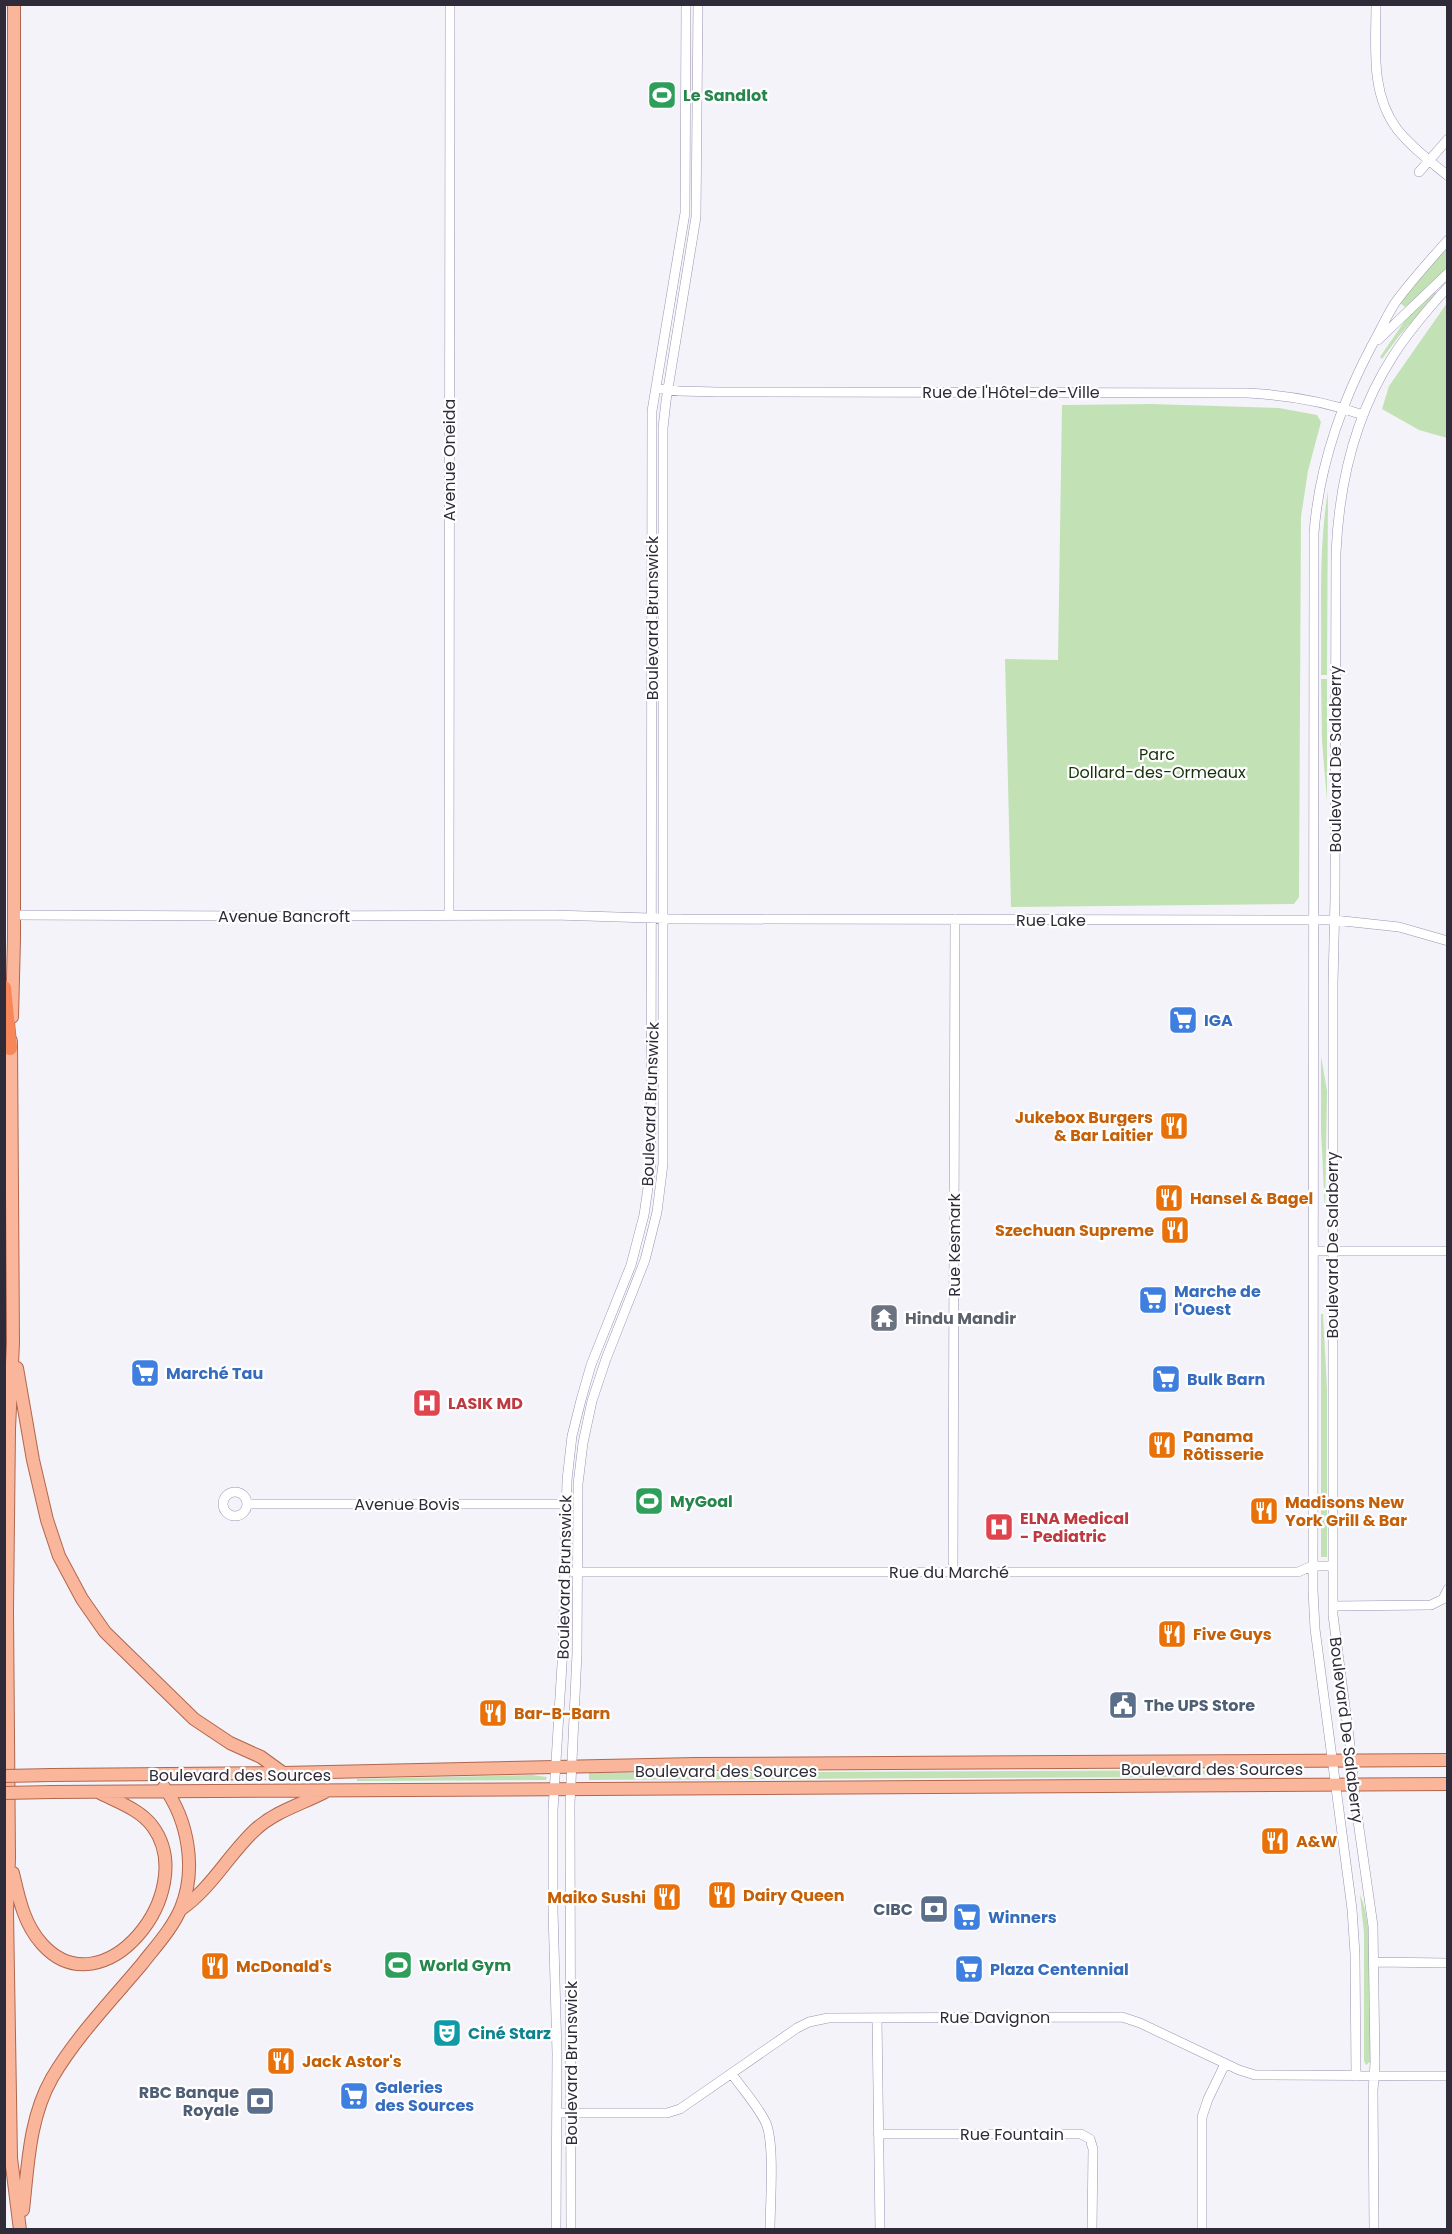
<svg xmlns="http://www.w3.org/2000/svg" width="1452" height="2234" viewBox="0 0 1452 2234" font-family="Poppins,sans-serif">
<style>
.green{fill:#c2e2b6}
.lines{fill:none;stroke-linecap:round;stroke-linejoin:round}
.minor-casing{stroke:#9c92b2;stroke-width:10}
.major-casing{stroke:#b1664d;stroke-width:14}
.highway-casing{stroke:#b1664d;stroke-width:15}
.minor{stroke:#fff;stroke-width:9}
.major{stroke:#fab69b;stroke-width:12}
.highway{stroke:#f78658;stroke-width:14}
.major-bridge-casing{stroke:#b1664d;stroke-width:14;stroke-linecap:butt}
.major-bridge{stroke:#fab69b;stroke-width:12}
.labels{text-anchor:middle;stroke-width:4.5;stroke-linejoin:round;paint-order:stroke}
.leisure-label{font-size:16px;font-weight:bold;fill:#27864d;stroke:#fff;text-anchor:start}
.street-label{font-size:16px;fill:#2f2b38;stroke:#fff}
.park-label{font-size:16px;fill:#163208;stroke:#fff}
.shop-label{font-size:16px;font-weight:bold;fill:#366cbe;stroke:#fff;text-anchor:start}
.food-label{font-size:16px;font-weight:bold;fill:#c56008;stroke:#fff;text-anchor:start}
.worship-label{font-size:16px;font-weight:bold;fill:#5b616d;stroke:#fff;text-anchor:start}
.health-label{font-size:16px;font-weight:bold;fill:#be3a42;stroke:#fff;text-anchor:start}
.service-label{font-size:16px;font-weight:bold;fill:#4e5e75;stroke:#fff;text-anchor:end}
.culture-label{font-size:16px;font-weight:bold;fill:#0d838f;stroke:#fff;text-anchor:start}
</style>
<rect width="100%" height="100%" fill="#f5f3fa"/>
<path class="green" d="M1447 244V267L1431 286 1405 307 1400 303Z
M1435 292 1437 294 1399 336 1382 359 1380 357 1404 322Z
M1447 303V438L1419 430 1382 409 1389 386Z
M1152 404 1279 408 1317 415 1321 422 1308 471 1301 517 1299 897 1294 904 1011 907 1005 659 1058 660 1062 405Z
M1328 491 1327 675H1321C1322 614 1318 552 1328 491Z
M1321 679H1327V801L1322 741Z
M1321 1056 1327 1091 1325 1211 1321 1131Z
M1321 1314H1323L1327 1389V1557H1321Z
M1244 1770 1179 1777 589 1780V1773Z
M532 1775 547 1777 546 1780 357 1781V1779Z
M1360 1895C1376 1928 1370 2023 1370 2062L1366 2065 1364 2061V1933Z"/>
<g class="lines">
<g class="minor-casing">
<path id="minor" d="M1376 4C1376 47 1370 93 1397 129 1411 147 1430 161 1448 176
M1419 172 1448 139
M1378 340 1448 273
M663 389 679 391 718 392 1247 393C1287 395 1325 401 1363 415
M14 915 271 916 554 915 682 919 1334 920 1399 927 1448 941
M449 915 450 4
M1313 1251H1448
M223 1504a12 12 0 1 1 24 0a12 12 0 1 1-24 0Z
M248 1504H566
M953 1571 955 919
M573 1572H1298L1312 1566H1332
M1333 1606 1431 1605 1443 1599 1448 1589
M1375 1962 1448 1963
M877 2018 880 2230
M732 2074C743 2090 758 2106 766 2123 775 2145 770 2204 770 2230
M1356 2076 1355 1954 1352 1909 1315 1629 1313 1590 1314 533C1319 467 1340 406 1371 347 1379 333 1386 317 1395 303 1411 281 1430 260 1448 240
M557 2113H667L680 2109 797 2028 809 2022 828 2018 1122 2017 1140 2023 1239 2070 1255 2075 1448 2076
M878 2134H1081L1090 2139 1093 2149 1092 2230
M556 2230 557 2053 553 1910V1810L563 1648 567 1480 572 1436 581 1400 591 1365 631 1265 644 1215 651 1167 652 411 685 213 686 4
M571 2230 570 1804 577 1653 578 1484 583 1443 592 1401 606 1359 645 1260 657 1212 663 1164V428L666 401 696 217 698 4
M1202 2230V2117L1208 2099 1225 2064
M1374 2230 1373 2091 1375 2063 1373 1926 1355 1800 1350 1745 1333 1615V984L1335 898 1336 553C1339 484 1355 415 1393 356 1409 331 1428 309 1448 287"/>
</g>
<g class="major-casing">
<path id="major" d="M12 1017 14 939V4
M11 1041 13 1343 9 1429 7 1611 9 1858 7 1912 11 2158 20 2230
M17 1368 33 1460 47 1520 59 1556 82 1599 105 1632 194 1719 230 1743 261 1757 283 1773
M52 1775 283 1773 696 1764 1448 1760
M52 1792 1448 1784
M13 1873C19 1899 24 1924 42 1944 103 2012 200 1892 153 1827 141 1810 118 1802 100 1793
M180 1910C212 1888 228 1855 256 1829 276 1811 302 1804 325 1792
M23 2210C28 2166 29 2118 52 2078 76 2037 111 2001 142 1964 156 1946 172 1929 181 1908 197 1869 188 1820 164 1787"/>
</g>
<g class="highway-casing">
<path id="highway" d="M4 988 10 1048"/>
</g>
<use href="#minor" class="minor"/>
<use href="#major" class="major"/>
<use href="#highway" class="highway"/>
<g class="major-bridge-casing">
<path id="major-bridge" d="M4 1776 52 1775
M4 1793 52 1792"/>
</g>
<use href="#major-bridge" class="major-bridge"/>
</g>
<defs>
<g id="stadium-square" transform="scale(1.5)"><rect x="-9" y="-9" width="18" height="18" rx="4" fill="#2e9e5b" stroke="#fff"/><path d="M0-5a6.5 5 0 1 0 0 10a6.5 5 0 1 0 0-10ZM-3.5-1.8h7v3.6h-7Z" fill="#fff"/></g>
<g id="supermarket-square" transform="scale(1.5)"><rect x="-9" y="-9" width="18" height="18" rx="4" fill="#3f7fe0" stroke="#fff"/><path d="M-6-5.5h2.5l.6 2H6L4.5 2H-2.5L-4.4-4H-6ZM-1.5 3.2a1.3 1.3 0 1 0 .1 0ZM3 3.2a1.3 1.3 0 1 0 .1 0Z" fill="#fff"/></g>
<g id="restaurant-square" transform="scale(1.5)"><rect x="-9" y="-9" width="18" height="18" rx="4" fill="#e8710a" stroke="#fff"/><path d="M-5-6h1v4h1v-4h1v4h1v-4h1v5L-1.5 .5V6h-2V.5L-5-1ZM5-6V6H3V1.5H1.5Q1.5-4 5-6Z" fill="#fff"/></g>
<g id="temple-square" transform="scale(1.5)"><rect x="-9" y="-9" width="18" height="18" rx="4" fill="#6b7280" stroke="#fff"/><path d="M0-6L5-2H3V0L6.5 2.5H4V6H1.5V3h-3V6H-4V2.5H-6.5L-3 0V-2H-5Z" fill="#fff"/></g>
<g id="hospital-square" transform="scale(1.5)"><rect x="-9" y="-9" width="18" height="18" rx="4" fill="#e0444e" stroke="#fff"/><path d="M-5-5h3v3.5h4V-5h3V5h-3V1.5h-4V5h-3Z" fill="#fff"/></g>
<g id="civic-square" transform="scale(1.5)"><rect x="-9" y="-9" width="18" height="18" rx="4" fill="#5c6f8a" stroke="#fff"/><path d="M-.6-6.5H3V-4.5H.6V-3L4-1V1h2V6H-6V1h2V-1L-.6-3ZM-1.2 2.5V6h2.4V2.5Z" fill="#fff"/></g>
<g id="bank-square" transform="scale(1.5)"><rect x="-9" y="-9" width="18" height="18" rx="4" fill="#5c6f8a" stroke="#fff"/><path d="M-6-4H6V4H-6ZM0-2.3a2.3 2.3 0 1 0 0 4.6a2.3 2.3 0 1 0 0-4.6Z" fill="#fff"/></g>
<g id="theatre-square" transform="scale(1.5)"><rect x="-9" y="-9" width="18" height="18" rx="4" fill="#0f9aa8" stroke="#fff"/><path d="M-5-5.5Q0-4 5-5.5V0Q5 5 0 6Q-5 5-5 0ZM-3.3-2.5H-1v1.5H-3.3ZM1-2.5H3.3v1.5H1ZM-2.8 1Q0 5.5 2.8 1Z" fill="#fff"/></g>
</defs>
<g fill-rule="evenodd">
<use href="#stadium-square" x="662" y="95"/>
<use href="#supermarket-square" x="1183" y="1020"/>
<use href="#restaurant-square" x="1174" y="1126"/>
<use href="#restaurant-square" x="1169" y="1198"/>
<use href="#restaurant-square" x="1175" y="1230"/>
<use href="#supermarket-square" x="1153" y="1300"/>
<use href="#temple-square" x="884" y="1318"/>
<use href="#supermarket-square" x="145" y="1373"/>
<use href="#supermarket-square" x="1166" y="1379"/>
<use href="#hospital-square" x="427" y="1403"/>
<use href="#restaurant-square" x="1162" y="1445"/>
<use href="#stadium-square" x="649" y="1501"/>
<use href="#restaurant-square" x="1264" y="1511"/>
<use href="#hospital-square" x="999" y="1527"/>
<use href="#restaurant-square" x="1172" y="1634"/>
<use href="#civic-square" x="1123" y="1705"/>
<use href="#restaurant-square" x="493" y="1713"/>
<use href="#restaurant-square" x="1275" y="1841"/>
<use href="#restaurant-square" x="722" y="1895"/>
<use href="#restaurant-square" x="667" y="1897"/>
<use href="#bank-square" x="934" y="1909"/>
<use href="#supermarket-square" x="967" y="1917"/>
<use href="#stadium-square" x="398" y="1965"/>
<use href="#restaurant-square" x="215" y="1966"/>
<use href="#supermarket-square" x="969" y="1969"/>
<use href="#theatre-square" x="447" y="2033"/>
<use href="#restaurant-square" x="281" y="2061"/>
<use href="#supermarket-square" x="354" y="2096"/>
<use href="#bank-square" x="260" y="2101"/>
</g>
<g class="labels">
<g class="leisure-label">
<text x="683" y="101">Le Sandlot</text>
<text x="670" y="1507">MyGoal</text>
<text x="419" y="1971">World Gym</text>
</g>
<g class="street-label">
<text x="1011" y="398">Rue de l'Hôtel-de-Ville</text>
<text transform="translate(449 460) rotate(-90)" y="6">Avenue Oneida</text>
<text transform="translate(652 618) rotate(-90)" y="6">Boulevard Brunswick</text>
<text transform="translate(1335 759) rotate(-90)" y="6">Boulevard De Salaberry</text>
<text x="284" y="922">Avenue Bancroft</text>
<text x="1051" y="926">Rue Lake</text>
<text transform="translate(650 1104) rotate(-88)" y="6">Boulevard Brunswick</text>
<text transform="translate(954 1245) rotate(-90)" y="6">Rue Kesmark</text>
<text transform="translate(1332 1245) rotate(-90)" y="6">Boulevard De Salaberry</text>
<text x="407" y="1510">Avenue Bovis</text>
<text x="949" y="1578">Rue du Marché</text>
<text transform="translate(564 1577) rotate(-89)" y="6">Boulevard Brunswick</text>
<text transform="translate(1347 1730) rotate(83)" y="6">Boulevard De Salaberry</text>
<text x="1212" y="1775">Boulevard des Sources</text>
<text x="726" y="1777">Boulevard des Sources</text>
<text x="240" y="1781">Boulevard des Sources</text>
<text x="995" y="2023">Rue Davignon</text>
<text transform="translate(571 2063) rotate(-90)" y="6">Boulevard Brunswick</text>
<text x="1012" y="2140">Rue Fountain</text>
</g>
<g class="park-label">
<text x="1157" y="760">Parc<tspan x="1157" dy="18">Dollard-des-Ormeaux</tspan></text>
</g>
<g class="shop-label">
<text x="1204" y="1026">IGA</text>
<text x="1174" y="1297">Marche de<tspan x="1174" dy="18">l'Ouest</tspan></text>
<text x="166" y="1379">Marché Tau</text>
<text x="1187" y="1385">Bulk Barn</text>
<text x="988" y="1923">Winners</text>
<text x="990" y="1975">Plaza Centennial</text>
<text x="375" y="2093">Galeries<tspan x="375" dy="18">des Sources</tspan></text>
</g>
<g class="food-label">
<text x="1153" y="1123" text-anchor="end">Jukebox Burgers<tspan x="1153" dy="18">&amp; Bar Laitier</tspan></text>
<text x="1190" y="1204">Hansel &amp; Bagel</text>
<text x="1154" y="1236" text-anchor="end">Szechuan Supreme</text>
<text x="1183" y="1442">Panama<tspan x="1183" dy="18">Rôtisserie</tspan></text>
<text x="1285" y="1508">Madisons New<tspan x="1285" dy="18">York Grill &amp; Bar</tspan></text>
<text x="1193" y="1640">Five Guys</text>
<text x="514" y="1719">Bar-B-Barn</text>
<text x="1296" y="1847">A&amp;W</text>
<text x="743" y="1901">Dairy Queen</text>
<text x="646" y="1903" text-anchor="end">Maiko Sushi</text>
<text x="236" y="1972">McDonald's</text>
<text x="302" y="2067">Jack Astor's</text>
</g>
<g class="worship-label">
<text x="905" y="1324">Hindu Mandir</text>
</g>
<g class="health-label">
<text x="448" y="1409">LASIK MD</text>
<text x="1020" y="1524">ELNA Medical<tspan x="1020" dy="18">- Pediatric</tspan></text>
</g>
<g class="service-label">
<text x="1144" y="1711" text-anchor="start">The UPS Store</text>
<text x="913" y="1915">CIBC</text>
<text x="239" y="2098">RBC Banque<tspan x="239" dy="18">Royale</tspan></text>
</g>
<g class="culture-label">
<text x="468" y="2039">Ciné Starz</text>
</g>
</g>
<rect width="1452" height="2234" fill="none" stroke="#2f2b38" stroke-width="12"/>
</svg>
